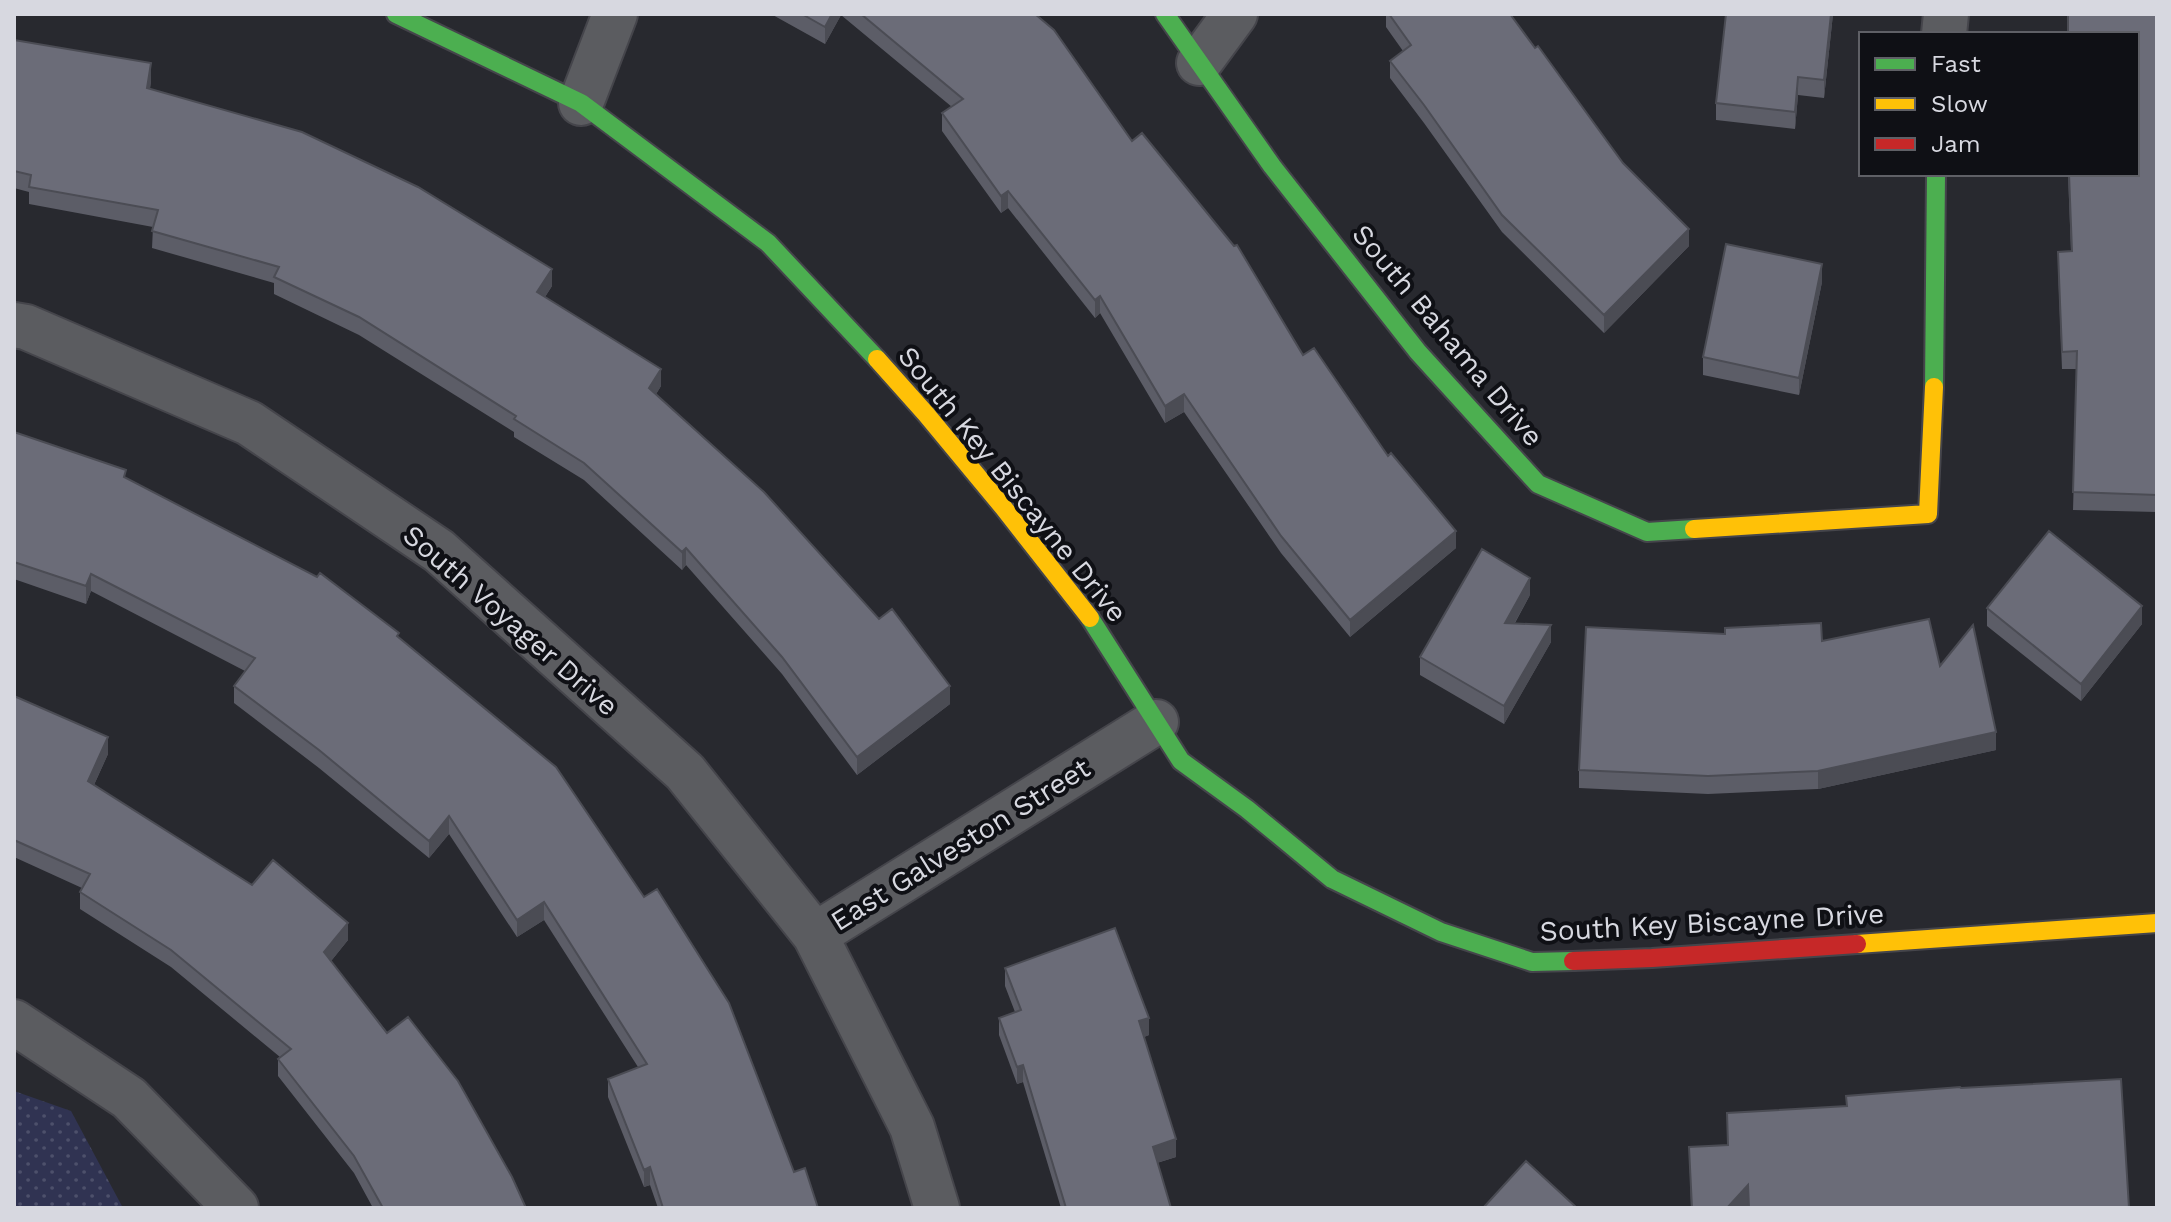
<svg xmlns="http://www.w3.org/2000/svg" width="2171" height="1222" viewBox="0 0 2171 1222" font-family="'Work Sans',sans-serif">
<style>
.grass{fill:url(#grass-dots)}
.lines{fill:none;stroke-linecap:round;stroke-linejoin:round}
.street-casing{stroke:#45454b;stroke-width:48}
.fast-casing{stroke:#45454b;stroke-width:22}
.slow-casing{stroke:#45454b;stroke-width:22}
.jam-casing{stroke:#45454b;stroke-width:22}
.street{stroke:#5b5c60;stroke-width:44}
.fast{stroke:#4caf50;stroke-width:18}
.slow{stroke:#ffc107;stroke-width:18}
.jam{stroke:#c62828;stroke-width:18}
.wall{fill:#5c5d67}
.shaded-wall{fill:#4b4c54}
.building{fill:#6b6c78;stroke:#4b4c54;stroke-width:2}
.labels{text-anchor:middle;stroke-width:8;stroke-linejoin:round;paint-order:stroke}
.street-label{font-size:28px;fill:#d7d8e0;stroke:#0f1015}
</style>
<defs>
<pattern id="grass-dots" width="8" height="8" patternUnits="userSpaceOnUse" patternTransform="scale(2)"><rect width="8" height="8" fill="#303352"/><path d="M2 2h.1M6 6h.1" fill="none" stroke="#4d506b" stroke-width="1.8" stroke-linecap="round"/></pattern>
</defs>
<rect width="100%" height="100%" fill="#28292f"/>
<path class="grass" d="M14 1091 71 1111 123 1208H14Z"/>
<g class="lines">
<g class="street-casing">
<path id="street" d="M1944 34 1946 14
M1199 63 1235 14
M581 103 615 14
M14 325 26 327 249 423 439 551 685 772 815 935 912 1127 937 1208
M815 935 1156 722
M14 1022 129 1098 236 1208"/>
</g>
<g class="fast-casing">
<path id="fast" d="M396 14 581 103 768 243 877 359
M1165 14 1272 166 1418 352 1538 484 1647 532 1694 529
M1934 387 1936 174
M1090 618 1181 761 1247 809 1332 879 1441 932 1532 962 1573 961"/>
</g>
<g class="slow-casing">
<path id="slow" d="M877 359 926 414 1003 507 1090 618
M1694 529 1928 514 1934 387
M1857 944 2157 923"/>
</g>
<g class="jam-casing">
<path id="jam" d="M1573 961 1652 958 1857 944"/>
</g>
<use href="#street" class="street"/>
<use href="#fast" class="fast"/>
<use href="#slow" class="slow"/>
<use href="#jam" class="jam"/>
</g>
<path class="wall" d="M771 14H1035L1132 141 1303 355 1388 456 1456 548 1350 637 1281 553 1184 412 1165 423 1100 313 1095 318 1008 208 1001 213 942 131V113L952 107 841 15 825 44Z
M1386 14H1510L1623 163 1689 246 1604 333 1502 232 1424 123 1390 78V61L1403 51 1386 27Z
M1726 14H1833L1824 98 1798 95 1795 129 1716 120V103Z
M2157 14V512L2073 510 2077 369H2062L2058 269V252L2071 251 2068 174H2137Z
M14 40 151 81 150 89 552 286 545 297 661 386 656 394 950 704 857 775 782 674 686 565 682 570 584 480 514 437V432L359 335 274 294V283L152 248 153 227 29 204V192L14 188Z
M1822 282 1799 395 1703 375V357Z
M14 432 126 479 399 638 794 1172 818 1208H658L650 1185 644 1187 608 1097V1079L638 1067 544 920 517 937 449 834 429 858 319 768 234 703V686L245 671 91 591 86 604 14 579Z
M1530 595 1515 623 1551 642 1504 724 1420 675V657Z
M1987 608 2142 624 2081 701 1987 626Z
M1822 641 1940 666 1996 750 1818 789 1708 794 1579 788V770Z
M14 696 108 754 94 785 252 885 348 940 331 961 526 1208H373L354 1173 278 1076V1059L280 1057 171 967 80 909V892L82 888 14 857Z
M1005 968 1149 1035 1144 1037 1176 1157 1157 1163 1171 1208H1061L1023 1082 1017 1084 999 1035V1018L1015 1012 1005 986Z
M1961 1088 2129 1208H1691L1689 1147 1727 1145V1113L1846 1106V1096Z"/>
<path class="shaded-wall" d="M832 14H841V15L825 44V27Z
M1831 14H1833L1824 98V80Z
M151 63V81L147 106V88Z
M1798 77V95L1795 129V112Z
M1008 191V208L1001 213V196Z
M1689 229V246L1604 333V315Z
M1822 264V282L1799 395V378Z
M552 269V286L537 309V292Z
M1100 296V313L1095 318V300Z
M661 369V386L649 406V388Z
M1184 394V412L1165 423V406Z
M1456 531V548L1350 637V620Z
M686 548V565L682 570V552Z
M91 574V591L86 604V586Z
M1530 578V595L1505 640V623Z
M2142 606V624L2081 701V684Z
M1551 625V642L1504 724V706Z
M950 686V704L857 775V757Z
M1996 732V750L1818 789V771Z
M108 737V754L88 798V781Z
M449 816V834L429 858V841Z
M544 902V920L517 937V920Z
M348 923V940L324 970V952Z
M1149 1018V1035L1139 1039V1021Z
M1023 1065V1082L1017 1084V1067Z
M1176 1139V1157L1153 1164V1147Z
M650 1167V1185L644 1187V1170Z
M1748 1185V1208H1727Z"/>
<path class="building" d="M802 14H832L825 27Z
M861 14H1035L1054 30 1132 141 1142 133 1234 246 1237 245 1303 355 1314 348 1388 456 1391 453 1456 531 1350 620 1281 536 1184 394 1165 406 1100 296 1095 300 1008 191 1001 196 942 113 963 99Z
M1389 14H1510L1535 48 1538 46 1623 163 1689 229 1604 315 1502 215 1424 105 1390 61 1411 45Z
M1726 14H1831L1824 80 1798 77 1795 112 1716 103Z
M2068 14H2157V495L2073 492 2077 351 2062 352 2058 252 2072 251 2069 174H2137V34H2068Z
M14 40 151 63 147 88 302 132 418 187 552 269 537 292 661 369 649 388 764 492 879 619 892 609 950 686 857 757 782 657 686 548 682 552 584 463 514 419 516 416 359 317 274 277 279 267 152 231 158 210 29 187 31 175 14 171Z
M1726 244 1822 264 1799 378 1703 357Z
M14 432 126 470 124 477 317 577 320 573 399 633 397 636 556 767 644 897 657 889 729 1003 794 1172 805 1168 818 1208H663L650 1167 644 1170 608 1079 647 1064 544 902 517 920 449 816 429 841 319 750 234 686 255 658 91 574 86 586 14 562Z
M2049 531 2142 606 2081 684 1987 608Z
M1482 549 1530 578 1505 623 1551 625 1504 706 1420 657Z
M1929 619 1940 666 1973 625 1996 732 1818 771 1708 776 1579 770 1586 627 1725 634V628L1821 623 1822 641Z
M14 696 108 737 88 781 252 885 273 860 348 923 324 952 387 1033 408 1017 458 1081 512 1177 526 1208H383L354 1156 278 1059 291 1049 171 950 80 892 90 874 14 840Z
M1115 928 1149 1018 1139 1021 1176 1139 1153 1147 1171 1208H1066L1023 1065 1017 1067 999 1018 1021 1010 1005 968Z
M2121 1079 2129 1208H1749L1748 1185 1727 1208H1692L1689 1147 1728 1145 1727 1113 1847 1106 1846 1096 1960 1087 1961 1088Z
M1526 1161 1577 1208H1483Z"/>
<g class="labels">
<g class="street-label">
<text transform="translate(1448 335) rotate(50)" y="10">South Bahama Drive</text>
<text transform="translate(1013 484) rotate(51)" y="10">South Key Biscayne Drive</text>
<text transform="translate(511 620) rotate(41)" y="10">South Voyager Drive</text>
<text transform="translate(960 844) rotate(-32)" y="10">East Galveston Street</text>
<text transform="translate(1712 922) rotate(-3)" y="10">South Key Biscayne Drive</text>
</g>
</g>
<rect width="2171" height="1222" fill="none" stroke="#d7d8e0" stroke-width="32"/>
<rect x="1859" y="32" width="280" height="144" fill="#0f1015" stroke="#5f6066" stroke-width="2"/>
<rect x="1875" y="58" width="40" height="12" fill="#4caf50" stroke="#5f6066" stroke-width="2"/>
<text x="1931" y="72" font-size="24" fill="#d7d8e0">Fast</text>
<rect x="1875" y="98" width="40" height="12" fill="#ffc107" stroke="#5f6066" stroke-width="2"/>
<text x="1931" y="112" font-size="24" fill="#d7d8e0">Slow</text>
<rect x="1875" y="138" width="40" height="12" fill="#c62828" stroke="#5f6066" stroke-width="2"/>
<text x="1931" y="152" font-size="24" fill="#d7d8e0">Jam</text>
</svg>
